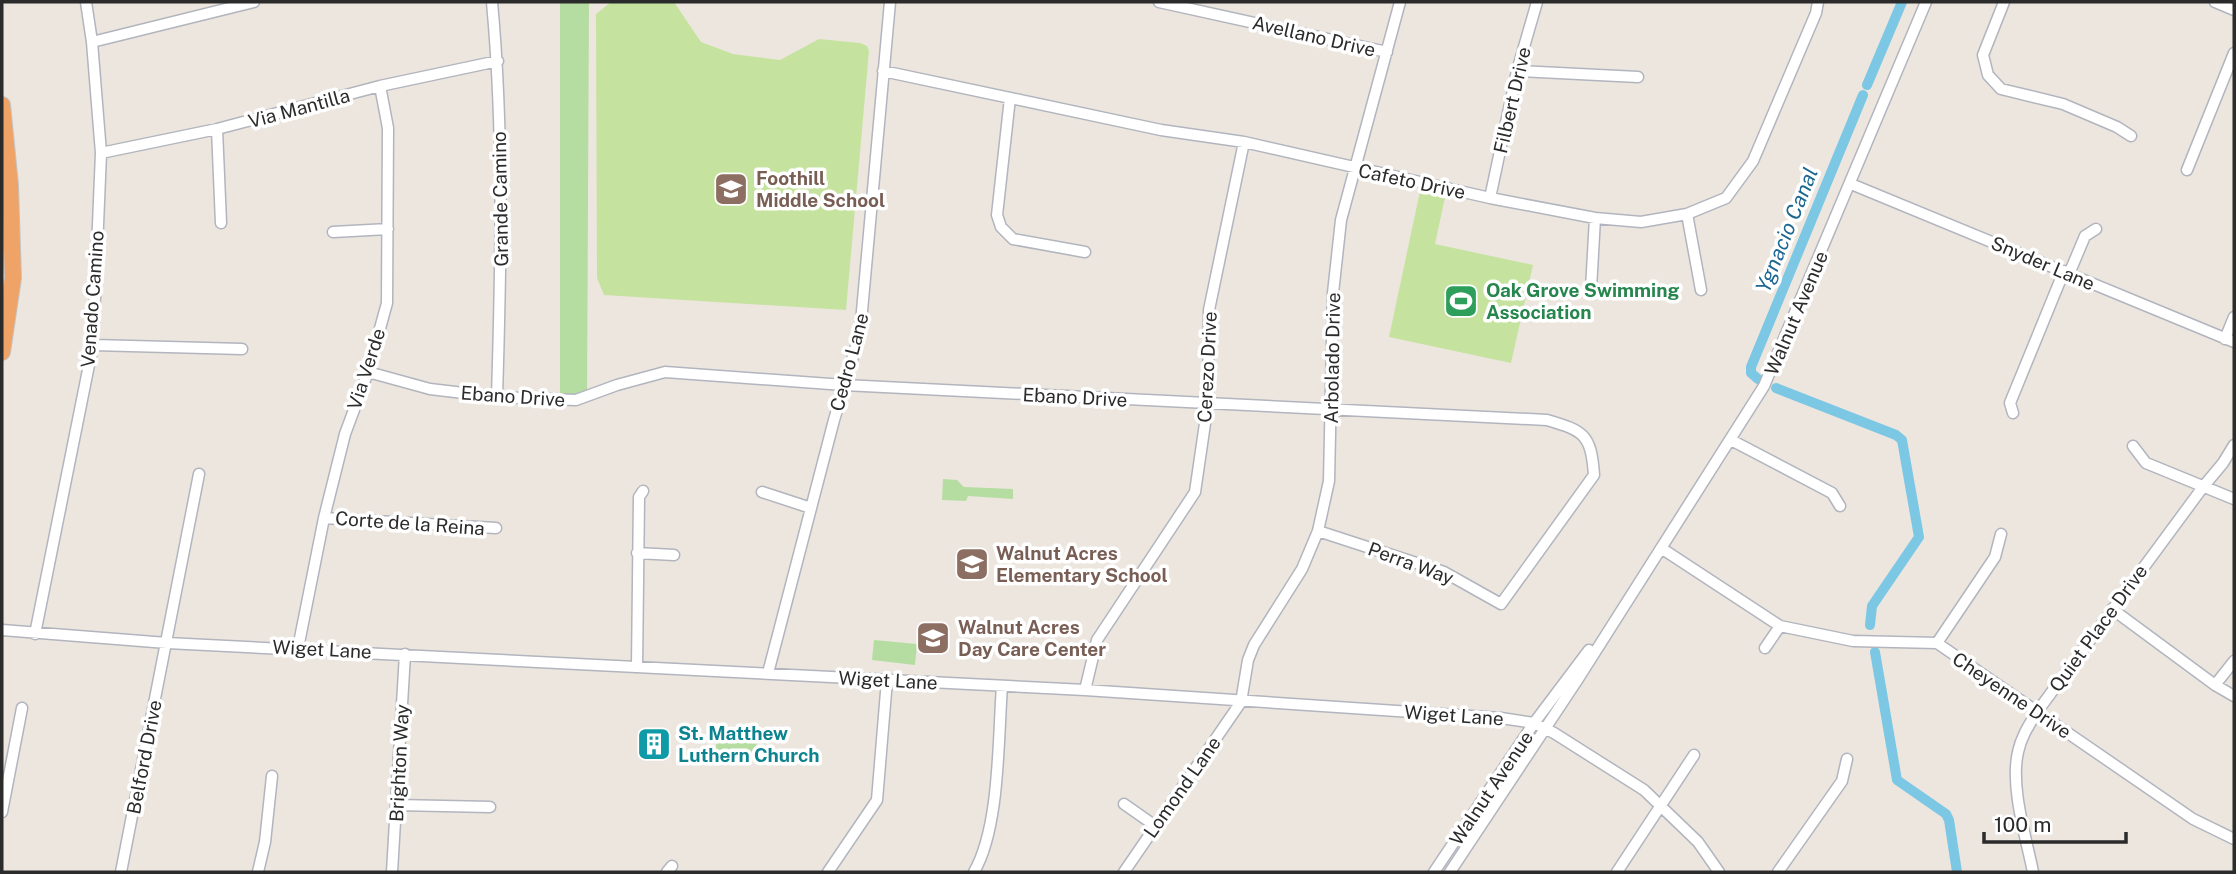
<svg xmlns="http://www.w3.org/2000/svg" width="2236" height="874" viewBox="0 0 2236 874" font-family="'Public Sans',sans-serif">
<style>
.green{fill:#b5dda1}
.pitch{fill:#c5e39e}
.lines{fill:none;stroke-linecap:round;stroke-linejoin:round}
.canal{stroke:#7cc8e4;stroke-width:10}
.minor-casing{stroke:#b2b5be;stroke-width:13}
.highway-casing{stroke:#c4c4c4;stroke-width:18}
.minor{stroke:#fff;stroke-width:10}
.highway{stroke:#f0a366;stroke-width:16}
.labels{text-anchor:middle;stroke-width:7;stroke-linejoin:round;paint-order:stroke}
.street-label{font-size:19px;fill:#2b2b2b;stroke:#fff}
.education-label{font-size:19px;font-weight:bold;fill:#785e54;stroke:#fff;text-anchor:start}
.leisure-label{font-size:19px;font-weight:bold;fill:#27864d;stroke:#fff;text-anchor:start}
.culture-label{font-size:19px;font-weight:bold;fill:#0d838f;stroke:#fff;text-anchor:start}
.water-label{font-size:21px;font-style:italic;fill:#1a6791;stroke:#fff}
</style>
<rect width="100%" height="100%" fill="#ece6df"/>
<path class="green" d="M560 2H589L587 396 560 399Z
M943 479 957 480 964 487 1013 489V499L968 496 966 501 942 500Z
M874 640 917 644 915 665 872 660Z
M721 731 757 732 756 760 719 758 715 749Z"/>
<path class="pitch" d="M611 2H674L701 42 733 54 780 60 819 39 860 43 867 46 869 51 846 310 604 295 597 278 596 14Z
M1422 182 1447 188 1435 244 1533 265 1511 363 1389 337Z"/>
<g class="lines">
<path class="canal" d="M1867 85 1902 2
M1758 379 1751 373V367L1863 95
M1776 388 1896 435 1902 440 1919 537 1872 606 1870 625
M1875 652 1897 780 1946 814 1949 820 1957 872"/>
<g class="minor-casing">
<path id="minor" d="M492 2C504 133 501 265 497 397
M1159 2 1387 52
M2004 2 1983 55 1988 75 2001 89 2063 104 2117 127 2131 136
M2215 2 2234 10
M92 42 254 2
M883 71 1161 130 1244 142 1490 198 1595 218 1641 222 1687 214 1726 198 1753 161 1816 13 1818 2
M1517 71 1638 77
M1010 98 997 215 1001 227 1013 239 1085 252
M217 129 221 223
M101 153 217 129 380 86 498 61
M2187 170 2234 53
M1851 184 2234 342
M1490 198 1517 71 1537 2
M1687 214 1701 290
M333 232 388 229
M2069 274 2085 236 2096 229
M1591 289 1595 218
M2225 339 2234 317
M93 345 242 349
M368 372 430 389 497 397 576 400 617 385 665 372 844 385 1547 420C1584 431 1591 434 1594 475L1501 604 1444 572 1318 531
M2013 413 2010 403 2064 271
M1731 440 1832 493 1840 506
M2133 446 2146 463 2234 499
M762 492 811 508
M324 518 496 528
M1661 548 1780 626 1853 641 1937 643 2193 819 2234 839
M637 553 674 555
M2112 609 2215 685 2234 696
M2 630 167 643 1085 690 1501 718 1534 723 1554 733 1644 790 1698 842 1719 872
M35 634 93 345 101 153 92 42 86 2
M1937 643 1995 557 2001 534
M298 648 324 518 345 434 368 372 387 303 388 128 380 86
M1765 648 1780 626
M637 667 639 497 643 491
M768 673 834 420 860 333 890 2
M2215 685 2234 661
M1085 690 1097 640 1195 492 1208 403 1209 310 1244 142
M1124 804 1154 825
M397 805 490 807
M2 812 22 708
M121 872 199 474
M258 872 265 842 272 776
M392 872 405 654
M667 872 672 866
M828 872 877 800 887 680
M974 872C1000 827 998 739 1002 686
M1124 872 1241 702 1248 660 1254 645 1302 569 1318 531 1329 481 1333 293 1341 220 1400 2
M1434 872 1534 723 1589 650
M1450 872 1578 679 1764 386 1926 2
M1617 872 1694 755
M1778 872 1842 781 1847 759
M2033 872C2026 837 2010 787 2018 752 2021 737 2029 725 2037 712L2203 487 2223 463 2234 445"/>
</g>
<g class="highway-casing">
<path id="highway" d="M2 105 10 185 13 278 2 352"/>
</g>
<use href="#minor" class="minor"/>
<use href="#highway" class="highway"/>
</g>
<defs>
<g id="school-square" transform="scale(1.75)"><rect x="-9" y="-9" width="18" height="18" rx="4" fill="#8d6e63" stroke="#fff"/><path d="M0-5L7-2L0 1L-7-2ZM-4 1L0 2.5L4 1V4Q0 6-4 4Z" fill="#fff"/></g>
<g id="stadium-square" transform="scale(1.75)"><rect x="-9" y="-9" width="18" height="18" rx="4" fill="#2e9e5b" stroke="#fff"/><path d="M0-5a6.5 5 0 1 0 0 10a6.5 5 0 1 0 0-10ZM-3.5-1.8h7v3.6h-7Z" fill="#fff"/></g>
<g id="building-square" transform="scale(1.75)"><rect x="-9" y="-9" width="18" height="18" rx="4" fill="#0f9aa8" stroke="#fff"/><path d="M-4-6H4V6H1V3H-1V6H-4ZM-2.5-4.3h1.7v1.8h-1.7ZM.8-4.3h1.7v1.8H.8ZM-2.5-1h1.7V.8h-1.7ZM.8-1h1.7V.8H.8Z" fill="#fff"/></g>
</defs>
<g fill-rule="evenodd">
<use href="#school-square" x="731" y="189"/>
<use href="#stadium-square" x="1461" y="301"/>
<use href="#school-square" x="972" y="564"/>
<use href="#school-square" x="933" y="638"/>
<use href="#building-square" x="654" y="744"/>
</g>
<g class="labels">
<g class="street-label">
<text transform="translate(1314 36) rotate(13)" y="7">Avellano Drive</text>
<text transform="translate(1512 100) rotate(-77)" y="7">Filbert Drive</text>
<text transform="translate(299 108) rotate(-15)" y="7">Via Mantilla</text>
<text transform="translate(1412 181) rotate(12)" y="7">Cafeto Drive</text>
<text transform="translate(500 199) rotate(-91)" y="7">Grande Camino</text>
<text transform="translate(2043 263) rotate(23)" y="7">Snyder Lane</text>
<text transform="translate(92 299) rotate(-86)" y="7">Venado Camino</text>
<text transform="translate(1796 313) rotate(-67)" y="7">Walnut Avenue</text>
<text transform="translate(1332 358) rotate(-89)" y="7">Arbolado Drive</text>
<text transform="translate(849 362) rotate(-75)" y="7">Cedro Lane</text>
<text transform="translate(1207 367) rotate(-87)" y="7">Cerezo Drive</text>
<text transform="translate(366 369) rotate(-72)" y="7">Via Verde</text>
<text transform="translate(513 396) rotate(4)" y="7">Ebano Drive</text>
<text transform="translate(1075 397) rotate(3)" y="7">Ebano Drive</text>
<text transform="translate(410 523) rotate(4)" y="7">Corte de la Reina</text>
<text transform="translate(1411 563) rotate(20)" y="7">Perra Way</text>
<text transform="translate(2098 628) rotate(-54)" y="7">Quiet Place Drive</text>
<text transform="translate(322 649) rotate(3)" y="7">Wiget Lane</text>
<text transform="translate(888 680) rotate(3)" y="7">Wiget Lane</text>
<text transform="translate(2012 695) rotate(34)" y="7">Cheyenne Drive</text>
<text transform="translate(1454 715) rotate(4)" y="7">Wiget Lane</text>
<text transform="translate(144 757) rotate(-79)" y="7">Belford Drive</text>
<text transform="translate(399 763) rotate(-87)" y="7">Brighton Way</text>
<text transform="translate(1182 787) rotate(-55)" y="7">Lomond Lane</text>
<text transform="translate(1491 788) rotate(-56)" y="7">Walnut Avenue</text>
</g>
<g class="education-label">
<text x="756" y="185">Foothill<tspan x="756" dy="22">Middle School</tspan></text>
<text x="996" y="560">Walnut Acres<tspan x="996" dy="22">Elementary School</tspan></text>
<text x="958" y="634">Walnut Acres<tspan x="958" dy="22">Day Care Center</tspan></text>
</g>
<g class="leisure-label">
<text x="1486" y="297">Oak Grove Swimming<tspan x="1486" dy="22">Association</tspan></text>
</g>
<g class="culture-label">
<text x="678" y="740">St. Matthew<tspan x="678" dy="22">Luthern Church</tspan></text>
</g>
<g class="water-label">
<text transform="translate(1787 230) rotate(-68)" y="7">Ygnacio Canal</text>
</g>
</g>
<rect width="2236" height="874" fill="none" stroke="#2b2b2b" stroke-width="7"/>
<path d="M1984 832v10h142v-10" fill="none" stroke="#2b2b2b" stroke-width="3.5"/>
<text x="1994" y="832" font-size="21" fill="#2b2b2b" stroke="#ffffff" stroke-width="5" paint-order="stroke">100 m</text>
</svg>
